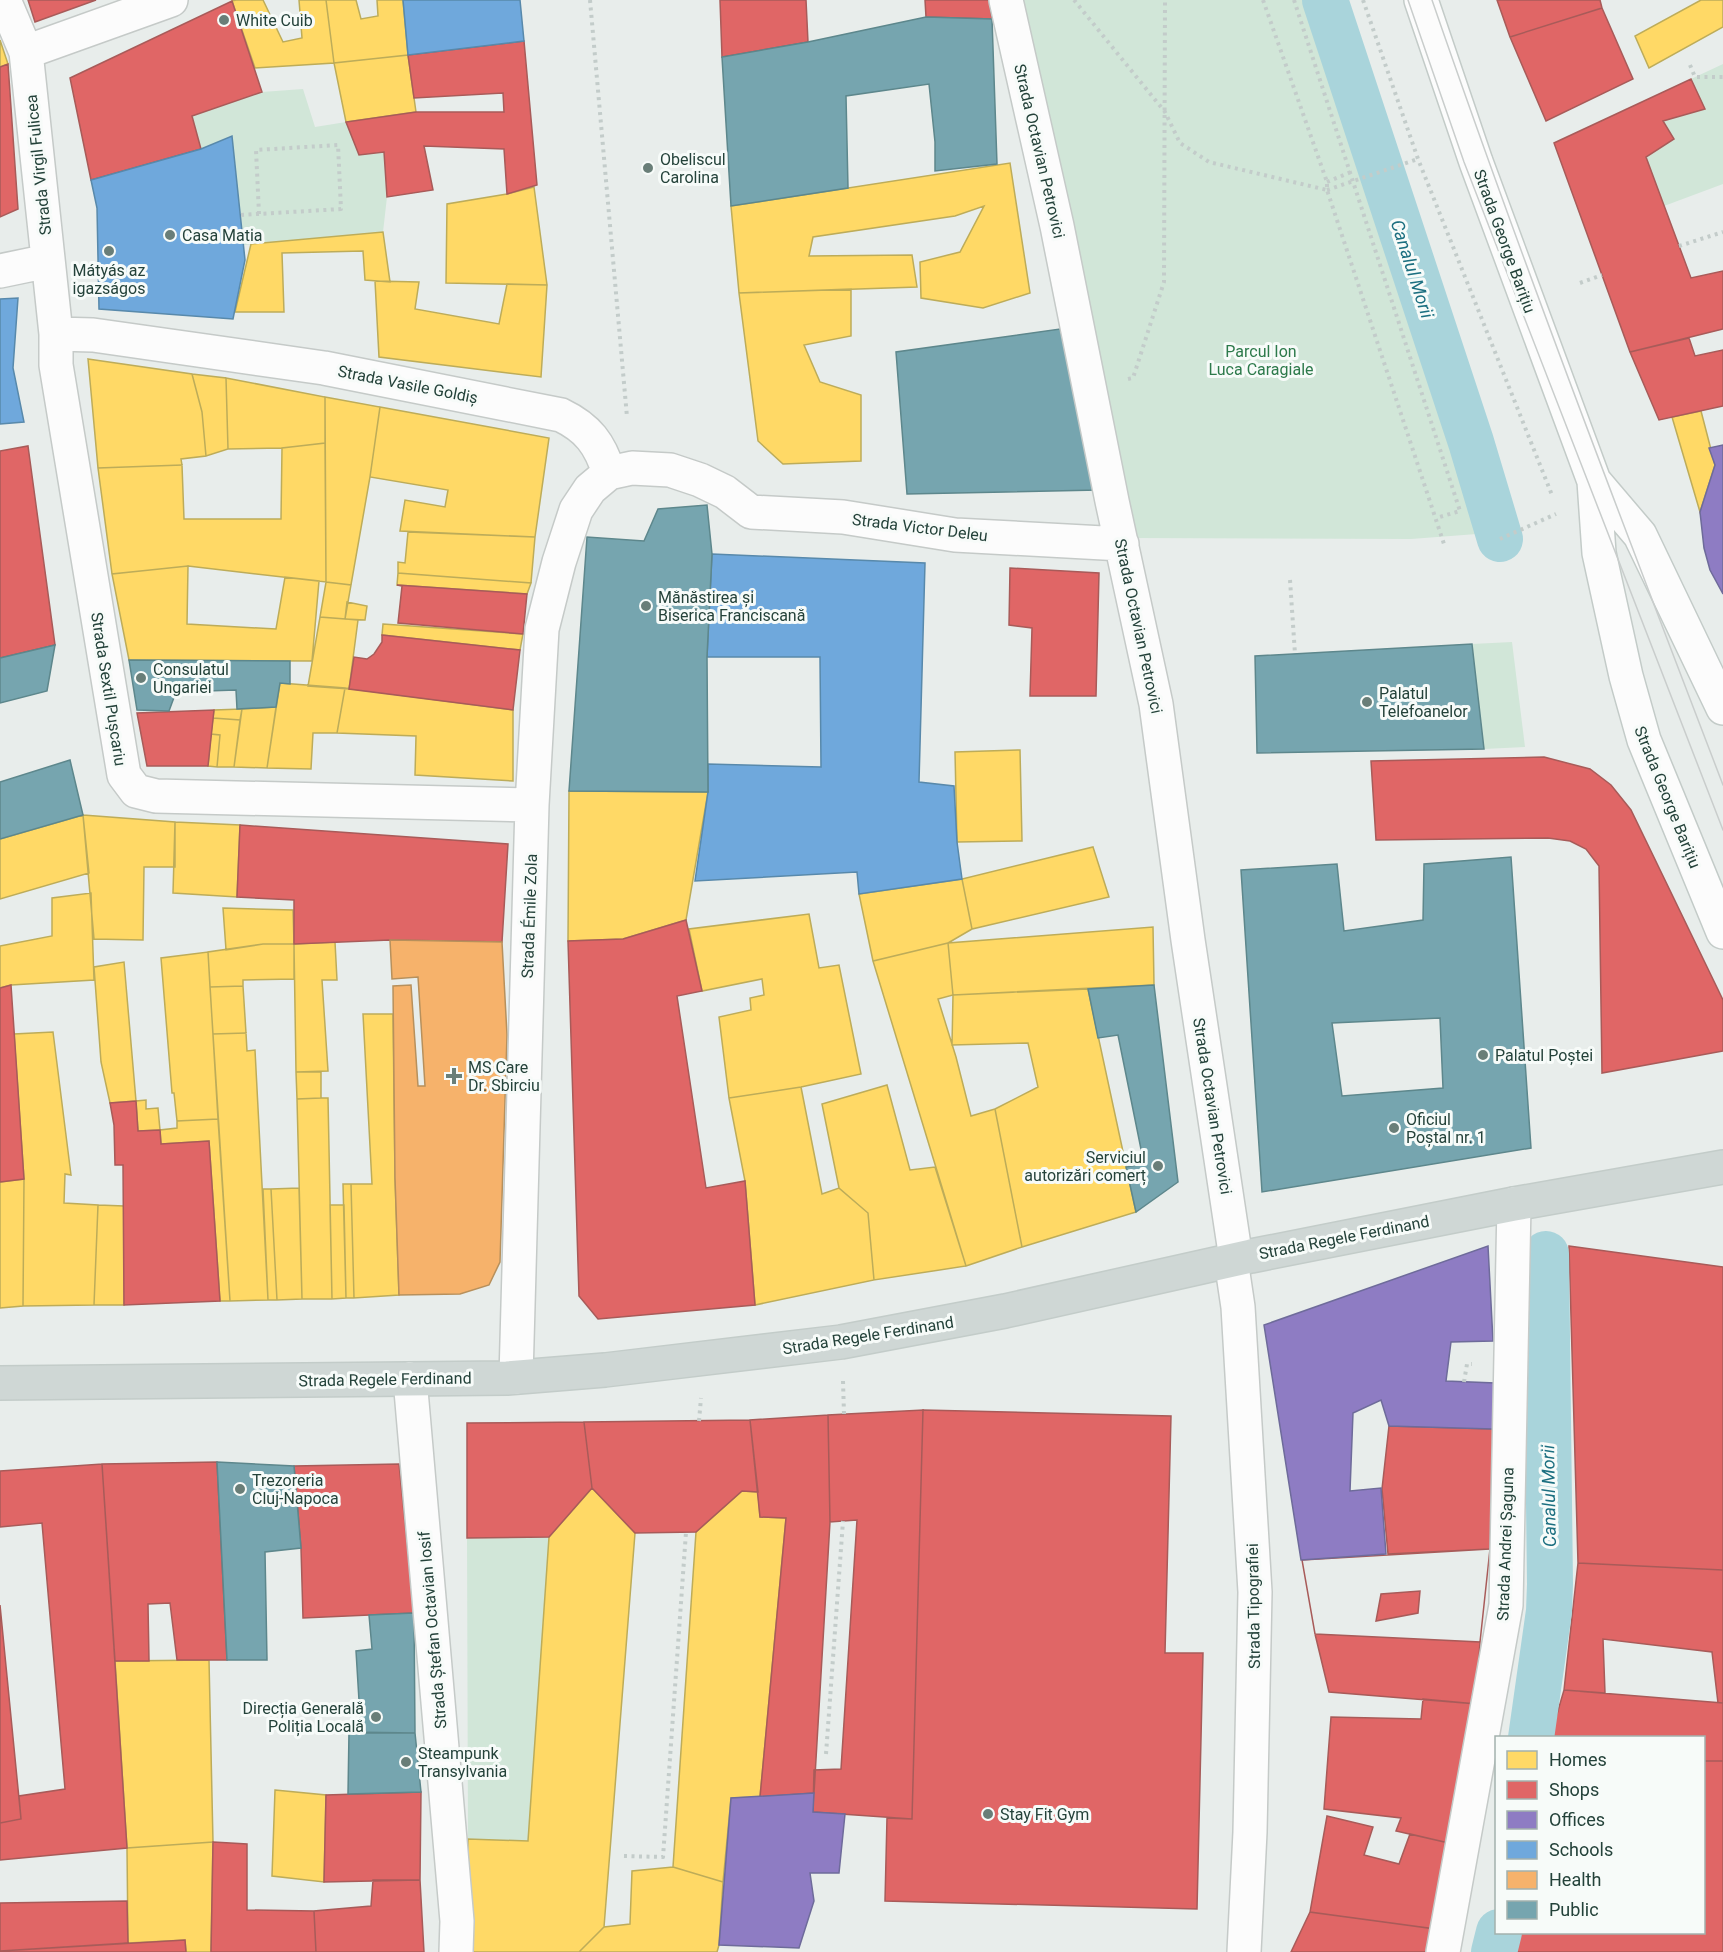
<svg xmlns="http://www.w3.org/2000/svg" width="1723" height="1952" viewBox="0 0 1723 1952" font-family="Roboto,sans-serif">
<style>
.green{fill:#d1e6d8}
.homes{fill:#ffd966;stroke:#bdac59;stroke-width:1.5}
.shops{fill:#e06666;stroke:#a85b59;stroke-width:1.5;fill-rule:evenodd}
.offices{fill:#8e7cc3;stroke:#6e6b9a;stroke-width:1.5}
.schools{fill:#6fa8dc;stroke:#5889ab;stroke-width:1.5}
.health{fill:#f6b26b;stroke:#b7905c;stroke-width:1.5}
.public{fill:#76a5af;stroke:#5d878c;stroke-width:1.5;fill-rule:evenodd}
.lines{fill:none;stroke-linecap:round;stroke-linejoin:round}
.canal{stroke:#a9d4db;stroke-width:46}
.street-casing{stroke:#c5cac8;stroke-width:36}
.secondary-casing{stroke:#c3cbc8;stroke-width:36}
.primary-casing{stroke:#c3ccc9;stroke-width:36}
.path{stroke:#c3ccca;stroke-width:4;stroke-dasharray:3 4.5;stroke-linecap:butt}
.street{stroke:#fcfcfc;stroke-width:33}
.secondary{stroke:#fcfcfc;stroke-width:33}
.primary{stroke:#cfd7d5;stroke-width:33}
.tram{stroke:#c9cdcc;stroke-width:1.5}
.path-bridge{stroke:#c3ccca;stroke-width:4;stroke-dasharray:3 4.5;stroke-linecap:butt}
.poi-dot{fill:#697e78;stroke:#f7fbf9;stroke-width:2}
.labels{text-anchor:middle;stroke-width:6;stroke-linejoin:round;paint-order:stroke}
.poi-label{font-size:16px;fill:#24423a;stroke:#f7fbf9;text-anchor:start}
.street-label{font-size:16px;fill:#24423a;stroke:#f7fbf9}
.park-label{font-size:16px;fill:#2d7a4b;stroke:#f7fbf9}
.water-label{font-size:18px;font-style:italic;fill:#1c6f80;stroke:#f7fbf9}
</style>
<rect width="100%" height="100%" fill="#e8edeb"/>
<path class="green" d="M1011 0H1323L1490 533 1411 539 1128 538Z
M1723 64V184L1664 206 1644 157 1673 139 1663 121 1705 109 1691 79Z
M303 89 315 127 346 122 359 155 384 152 387 197 383 232 244 245 232 137 201 149 192 116 262 92Z
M1512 642 1525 747 1484 749 1472 644Z
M549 1537 528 1841 468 1839 467 1538Z"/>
<path class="homes" d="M236 0H263L283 42 302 38 299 0H326L334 63 255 68 232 1Z
M326 0H356L361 19 378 16 377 0H403L408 55 334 63Z
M1701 0H1723V27L1649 68 1635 36Z
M0 40 8 64 0 67Z
M408 55 416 112 346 122 334 63Z
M1010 163 1030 293 983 308 921 298 920 262 960 252 984 206 955 216 813 237 809 256 912 255 917 287 739 293 731 206Z
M534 187 547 285 446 283 447 204 507 194Z
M383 232 390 282 365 280 363 251 282 253 284 312H235L251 244Z
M375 281 419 282 415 309 499 324 507 284 547 285 541 377 379 357Z
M851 289V336L804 345 820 382 861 395V461L783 464 758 441 739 293Z
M88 359 192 374 202 412 206 456 181 459 182 465 98 468Z
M192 374 226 378 228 449 206 456 202 412Z
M226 378 325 397V443L282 448 228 449Z
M325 397 380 407 370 477 351 585 326 582Z
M380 407 549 438 535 537 400 531 405 500 445 507 448 490 370 477Z
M1701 411 1715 465 1700 512 1672 417Z
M325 443 326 582 188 566 112 574 98 468 182 465 184 519H281L282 448Z
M408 532 535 537 531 583 398 573V562L405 563Z
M188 566 187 624 276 629 285 577 319 581 312 661 129 660 112 574Z
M398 573 531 583 527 594 397 585Z
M326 582 351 585 345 619 320 617Z
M347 602 367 606 365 620 345 619Z
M320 617 358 620 349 689 308 686Z
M383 624 523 634 520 650 382 635Z
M280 683 345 688 337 733H313L311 769 267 768Z
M345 688 513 710V781L415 775 416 736 337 733Z
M276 707 267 768 234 767 242 709Z
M242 709 240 720 213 718 214 710Z
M213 718 240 720 234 767H217L220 735 211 734Z
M211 734 220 735 217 767 208 766Z
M1020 750 1022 841 957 842 955 752Z
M569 791 708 792 686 920 623 939 568 941Z
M83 815 175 822V867H144L143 940 94 939Z
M83 815 89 873 0 899V839Z
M175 822 240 825 237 897 173 893Z
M1093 847 1109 897 972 929 962 879Z
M962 879 972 929 948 943 873 961 859 894Z
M91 893 94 980 11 985 0 988V946L52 936V898Z
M223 908 293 910 294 944H263L226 950Z
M809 914 819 968 839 965 861 1074 801 1087 729 1098 719 1017 751 1010 750 998 764 995 762 979 702 991 689 929Z
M1153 927 1154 985 953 995 948 943Z
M335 942 337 980H322L328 1071 296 1072 294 944Z
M948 943 953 995 938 999 956 1057 971 1116 995 1109 1022 1247 966 1266 873 961Z
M263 944H294V979L243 980V986L210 987 208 952Z
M208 952 218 1119 177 1121 174 1093H172L161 958Z
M124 962 136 1101 110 1103 101 1062 94 967Z
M243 986 246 1033 213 1034 210 987Z
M1088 989 1136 1212 1022 1247 995 1109 1038 1087 1028 1043 952 1045 953 995Z
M363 1014H393L395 1178 399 1295 354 1298 351 1184H372Z
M53 1032 71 1175 65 1174 64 1203 98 1205 94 1305 23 1306 24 1179 14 1034Z
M246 1033 247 1051 255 1050 268 1300 230 1301 213 1034Z
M296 1072H321V1098L297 1099Z
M887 1085 910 1170 935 1167 966 1266 874 1280 868 1213 839 1188 822 1104Z
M801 1087 822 1194 839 1188 868 1213 874 1280 755 1305 745 1181 729 1098Z
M321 1098H328L332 1299H302L297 1099Z
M146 1100V1109L158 1108 160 1130 138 1131 136 1101Z
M218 1119 230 1301H220L209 1141 161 1144 160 1130 177 1128V1121Z
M24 1179 23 1306 0 1308V1182Z
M343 1184H351L354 1298H346Z
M299 1188 302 1299 277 1300 271 1189Z
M263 1189H271L277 1300H268Z
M98 1205 124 1206V1305H94Z
M330 1205H344L346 1298 332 1299Z
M592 1488 635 1533 604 1927 579 1952H465L468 1839 528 1841 549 1537Z
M742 1491 758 1492 760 1517 786 1518 760 1797 731 1798 723 1882 673 1867 696 1532Z
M209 1660 213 1842 127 1848 115 1661Z
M275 1790 326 1795 324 1882 272 1876Z
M213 1842 211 1952H186L185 1940 128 1943 127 1848Z
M673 1867 723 1882 719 1945 717 1952H579L604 1927 630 1924 632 1871Z"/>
<path class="shops" d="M28 0H96L35 22Z
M720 0H806L808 42 722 57Z
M925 0H989L992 19 926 17Z
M1497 0H1600L1602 8 1510 37Z
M232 1 262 92 192 116 201 149 91 180 70 78Z
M1602 8 1633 79 1546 121 1510 37Z
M524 41 537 185 507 194 504 149 424 146 433 190 387 197 384 152 359 155 346 122 416 112H504L503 93 414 98 408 55Z
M8 64 18 209 0 217V67Z
M1691 79 1705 109 1663 121 1674 139 1646 157 1691 278 1723 271V329L1630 352 1554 143Z
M1689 338 1695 356 1723 350V406L1659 420 1630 352Z
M28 446 55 645 0 658V451Z
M1010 568 1099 573 1096 696H1030L1032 628 1009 625Z
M397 585 527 594 523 634 398 623 402 586Z
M382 635 520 650 513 710 349 689 354 657 367 659 374 654 382 642Z
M214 710 208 766H147L137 713Z
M1544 757 1590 769 1611 785 1631 810 1723 1000V1051L1602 1073 1599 866 1586 849 1570 841 1548 838 1376 840 1371 761Z
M240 825 508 844 502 942 390 940 294 944V900L237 897Z
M686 920 702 991 677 996 706 1188 745 1181 755 1305 598 1319 579 1296 568 941 623 939Z
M11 985 24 1179 0 1182V988Z
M136 1101 138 1131 160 1130 161 1144 209 1141 220 1301 124 1305 123 1165H115L114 1125 110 1103Z
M1569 1246 1723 1267V1570L1578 1563Z
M923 1410 1171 1416 1165 1653H1203L1197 1909 885 1901 887 1818 912 1819Z
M923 1410 912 1819 813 1812 814 1770 841 1769 857 1520 830 1522 828 1415Z
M828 1415 830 1522 814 1793 760 1797 786 1518 760 1517 750 1420Z
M750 1420 758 1492 742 1491 696 1532 635 1533 592 1488 584 1422Z
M584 1422 592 1488 549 1537 467 1538V1423Z
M1389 1426 1493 1429 1490 1549 1388 1554 1382 1489Z
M217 1462 227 1660H177L170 1603 148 1604 149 1661H115L102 1464Z
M102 1464 127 1848 0 1860V1823L21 1819 19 1796 65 1789 42 1523 0 1527V1471Z
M399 1464 414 1613 303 1618 301 1548 294 1466Z
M1490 1549 1480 1642 1315 1634 1302 1560ZM1420 1591 1418 1613 1376 1621 1381 1594Z
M1490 1549 1480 1642 1315 1634 1302 1560Z
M1578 1563 1723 1570V1703H1718L1712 1652 1603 1639 1605 1693 1564 1690Z
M0 1605 21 1819 0 1823Z
M1315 1634 1480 1642 1476 1704 1329 1692Z
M1564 1690 1723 1703V1761H1704V1738H1550Z
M1423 1699 1476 1704 1449 1843 1396 1831 1401 1818 1324 1809 1331 1717 1421 1719Z
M1704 1761H1723V1952H1512L1516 1932H1704Z
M421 1792 420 1880 324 1882 326 1795Z
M1327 1816 1373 1827 1364 1855 1399 1864 1410 1834 1449 1843 1435 1929 1310 1912Z
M213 1842 247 1844V1910L314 1911 316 1952H211Z
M373 1880H420L424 1952H316L314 1911 371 1906Z
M127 1901 128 1943 0 1951V1903Z
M1310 1912 1435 1929 1430 1952H1291Z
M185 1940 186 1952H0V1951Z"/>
<path class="offices" d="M1723 445V594L1710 570 1704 548 1700 512 1715 465 1709 448Z
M1488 1246 1493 1341 1451 1342 1446 1381 1495 1383 1493 1429 1389 1426 1381 1400 1353 1413 1350 1491 1381 1488 1386 1554 1301 1560 1264 1325Z
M814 1793 813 1812 845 1814 839 1873H810L814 1901 799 1948 719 1945 731 1798Z"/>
<path class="schools" d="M403 0H520L524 41 408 55Z
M232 136 245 260 233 319 99 309 97 208 91 180 201 149Z
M18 298 13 368 24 422 0 424V299Z
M712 554 925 563 919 782 954 786 957 842 962 879 859 894 857 872 695 881 708 792V764L821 767 820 657H707Z"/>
<path class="health" d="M390 940 502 942 507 1035 500 1262 489 1285 460 1294 399 1295 395 1178 393 986 411 985 418 1086H425L418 977 392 979Z"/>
<path class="public" d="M926 17 992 19 997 164 935 171V142L929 84 846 96 848 188 731 206 722 57 808 42Z
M1060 329 1098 490 907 494 896 352Z
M707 505 712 554 707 657 708 792 569 791 587 537 644 541 658 509Z
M1472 644 1484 749 1257 753 1255 656Z
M55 645 47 691 0 703V658Z
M129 660 290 661V684L280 683 276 707 237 709 236 690 176 692 169 711 137 710Z
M70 760 83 815 0 839V782Z
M1511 857 1531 1148 1262 1192 1241 870 1337 864 1344 931 1423 920 1424 864ZM1440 1018 1443 1088 1342 1096 1332 1023Z
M1154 985 1178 1182 1136 1212 1126 1167 1144 1164 1118 1035 1098 1038 1088 989Z
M217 1462 294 1466 301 1548 265 1552 267 1660H227Z
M414 1613 415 1733H361L356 1651 372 1649 369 1615Z
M349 1732 415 1733 421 1792 348 1794Z"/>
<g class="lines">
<path class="canal" d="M1325 0 1471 442 1500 539
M1531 1738 1549 1611 1550 1584 1546 1254
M1494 1952 1499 1932"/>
<g class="street-casing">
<path id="street" d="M4 0 26 52 56 334V365L124 775 136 791 156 796 532 805
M1006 0 1057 226 1112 501 1156 704 1188 940 1236 1259
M26 52 171 0
M0 271 48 261
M56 334 93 335 324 368 561 415C588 428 600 444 609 473L632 468 670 470 700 480 725 492 751 512 843 517 955 535 1122 544
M1231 1260 1238 1307 1255 1592 1250 1832 1244 1952
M516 1377 532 805 542 629 559 562 576 510 590 489 609 473
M410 1379 457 1921 456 1952
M1443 1952 1506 1605 1514 1204"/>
</g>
<g class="secondary-casing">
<path id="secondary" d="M1421 0 1476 162 1594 481 1599 553 1626 676 1644 740 1723 932
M1594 481 1640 535 1723 708"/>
</g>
<g class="primary-casing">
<path id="primary" d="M0 1383 507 1378 605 1370 841 1342 1005 1311 1251 1256 1514 1204 1723 1167"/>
</g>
<path class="path" d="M590 0 627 417
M1074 0 1165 112 1180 143 1209 162 1327 190
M1263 0 1327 182V190L1444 544
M1294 0 1460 511 1436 518
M1363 0 1418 159 1552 495
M1690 65 1695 77H1723
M1327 182 1351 172
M241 215 341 209 338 145 256 150 259 214
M1679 246 1723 232
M1580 283 1602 275
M1128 379 1133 378 1164 282 1165 0
M1500 539 1556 514
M1290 580 1295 654
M843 1381 844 1414
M1464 1382 1467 1364H1472
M699 1421 701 1398
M826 1754 843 1521
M624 1856 663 1857 686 1532"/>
<use href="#street" class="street"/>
<use href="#secondary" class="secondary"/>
<use href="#primary" class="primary"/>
<path class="tram" d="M1408 0 1464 162 1723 830
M1432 0C1523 264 1623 524 1723 785"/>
<path class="path-bridge" d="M1327 190 1418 159"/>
</g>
<g class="poi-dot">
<circle cx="224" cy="20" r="6"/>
<circle cx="648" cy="168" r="6"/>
<circle cx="170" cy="235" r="6"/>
<circle cx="109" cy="251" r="6"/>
<circle cx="646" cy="606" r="6"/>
<circle cx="141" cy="678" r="6"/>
<circle cx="1367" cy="702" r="6"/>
<circle cx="1483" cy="1055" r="6"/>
<path d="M451 1067h6v6h6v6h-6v6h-6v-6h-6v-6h6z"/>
<circle cx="1394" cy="1128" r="6"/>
<circle cx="1158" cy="1166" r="6"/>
<circle cx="240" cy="1489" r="6"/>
<circle cx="376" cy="1717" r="6"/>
<circle cx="406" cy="1762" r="6"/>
<circle cx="988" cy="1814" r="6"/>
</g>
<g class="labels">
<g class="poi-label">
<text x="236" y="26">White Cuib</text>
<text x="660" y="165">Obeliscul<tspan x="660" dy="18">Carolina</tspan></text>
<text x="182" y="241">Casa Matia</text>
<text x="109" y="276" text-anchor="middle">Mátyás az<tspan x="109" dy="18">igazságos</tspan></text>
<text x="658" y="603">Mănăstirea și<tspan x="658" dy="18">Biserica Franciscană</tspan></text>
<text x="153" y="675">Consulatul<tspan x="153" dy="18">Ungariei</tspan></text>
<text x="1379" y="699">Palatul<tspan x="1379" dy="18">Telefoanelor</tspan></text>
<text x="1495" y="1061">Palatul Poștei</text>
<text x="468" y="1073">MS Care<tspan x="468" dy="18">Dr. Sbirciu</tspan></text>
<text x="1406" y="1125">Oficiul<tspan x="1406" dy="18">Poștal nr. 1</tspan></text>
<text x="1146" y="1163" text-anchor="end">Serviciul<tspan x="1146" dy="18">autorizări comerț</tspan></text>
<text x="252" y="1486">Trezoreria<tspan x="252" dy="18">Cluj-Napoca</tspan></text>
<text x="364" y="1714" text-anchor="end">Direcția Generală<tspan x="364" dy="18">Poliția Locală</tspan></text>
<text x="418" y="1759">Steampunk<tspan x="418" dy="18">Transylvania</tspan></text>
<text x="1000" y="1820">Stay Fit Gym</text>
</g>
<g class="street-label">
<text transform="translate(1040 151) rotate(77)" y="6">Strada Octavian Petrovici</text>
<text transform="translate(38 165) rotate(-96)" y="6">Strada Virgil Fulicea</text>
<text transform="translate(1505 241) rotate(70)" y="6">Strada George Barițiu</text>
<text transform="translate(408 384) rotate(11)" y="6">Strada Vasile Goldiș</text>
<text transform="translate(920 527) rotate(7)" y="6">Strada Victor Deleu</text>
<text transform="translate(1139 626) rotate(78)" y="6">Strada Octavian Petrovici</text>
<text transform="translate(109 689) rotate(81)" y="6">Strada Sextil Pușcariu</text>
<text transform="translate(1668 797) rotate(68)" y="6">Strada George Barițiu</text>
<text transform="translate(529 916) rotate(-88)" y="6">Strada Émile Zola</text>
<text transform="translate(1213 1106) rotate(81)" y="6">Strada Octavian Petrovici</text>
<text transform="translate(1344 1237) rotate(-11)" y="6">Strada Regele Ferdinand</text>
<text transform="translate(868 1335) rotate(-9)" y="6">Strada Regele Ferdinand</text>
<text transform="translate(385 1379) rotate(-1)" y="6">Strada Regele Ferdinand</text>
<text transform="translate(1505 1544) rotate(-88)" y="6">Strada Andrei Șaguna</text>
<text transform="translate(1253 1606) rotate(-91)" y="6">Strada Tipografiei</text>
<text transform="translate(432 1630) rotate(-95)" y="6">Strada Ștefan Octavian Iosif</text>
</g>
<g class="park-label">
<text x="1261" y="357">Parcul Ion<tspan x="1261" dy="18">Luca Caragiale</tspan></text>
</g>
<g class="water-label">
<text transform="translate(1412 269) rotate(72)" y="6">Canalul Morii</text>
<text transform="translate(1549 1496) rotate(-91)" y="6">Canalul Morii</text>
</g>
</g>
<rect x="1495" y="1736" width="210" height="198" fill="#f7fbf9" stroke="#a3b1ad" stroke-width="1.5"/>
<rect x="1507" y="1751" width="30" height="18" fill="#ffd966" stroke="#a3b1ad" stroke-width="1.5"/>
<text x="1549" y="1766" font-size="18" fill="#24423a">Homes</text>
<rect x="1507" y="1781" width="30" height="18" fill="#e06666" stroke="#a3b1ad" stroke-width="1.5"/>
<text x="1549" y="1796" font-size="18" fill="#24423a">Shops</text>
<rect x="1507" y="1811" width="30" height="18" fill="#8e7cc3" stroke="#a3b1ad" stroke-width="1.5"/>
<text x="1549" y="1826" font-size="18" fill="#24423a">Offices</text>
<rect x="1507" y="1841" width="30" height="18" fill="#6fa8dc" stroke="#a3b1ad" stroke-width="1.5"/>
<text x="1549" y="1856" font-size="18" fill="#24423a">Schools</text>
<rect x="1507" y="1871" width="30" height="18" fill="#f6b26b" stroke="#a3b1ad" stroke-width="1.5"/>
<text x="1549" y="1886" font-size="18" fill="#24423a">Health</text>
<rect x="1507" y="1901" width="30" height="18" fill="#76a5af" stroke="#a3b1ad" stroke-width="1.5"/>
<text x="1549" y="1916" font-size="18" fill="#24423a">Public</text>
</svg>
